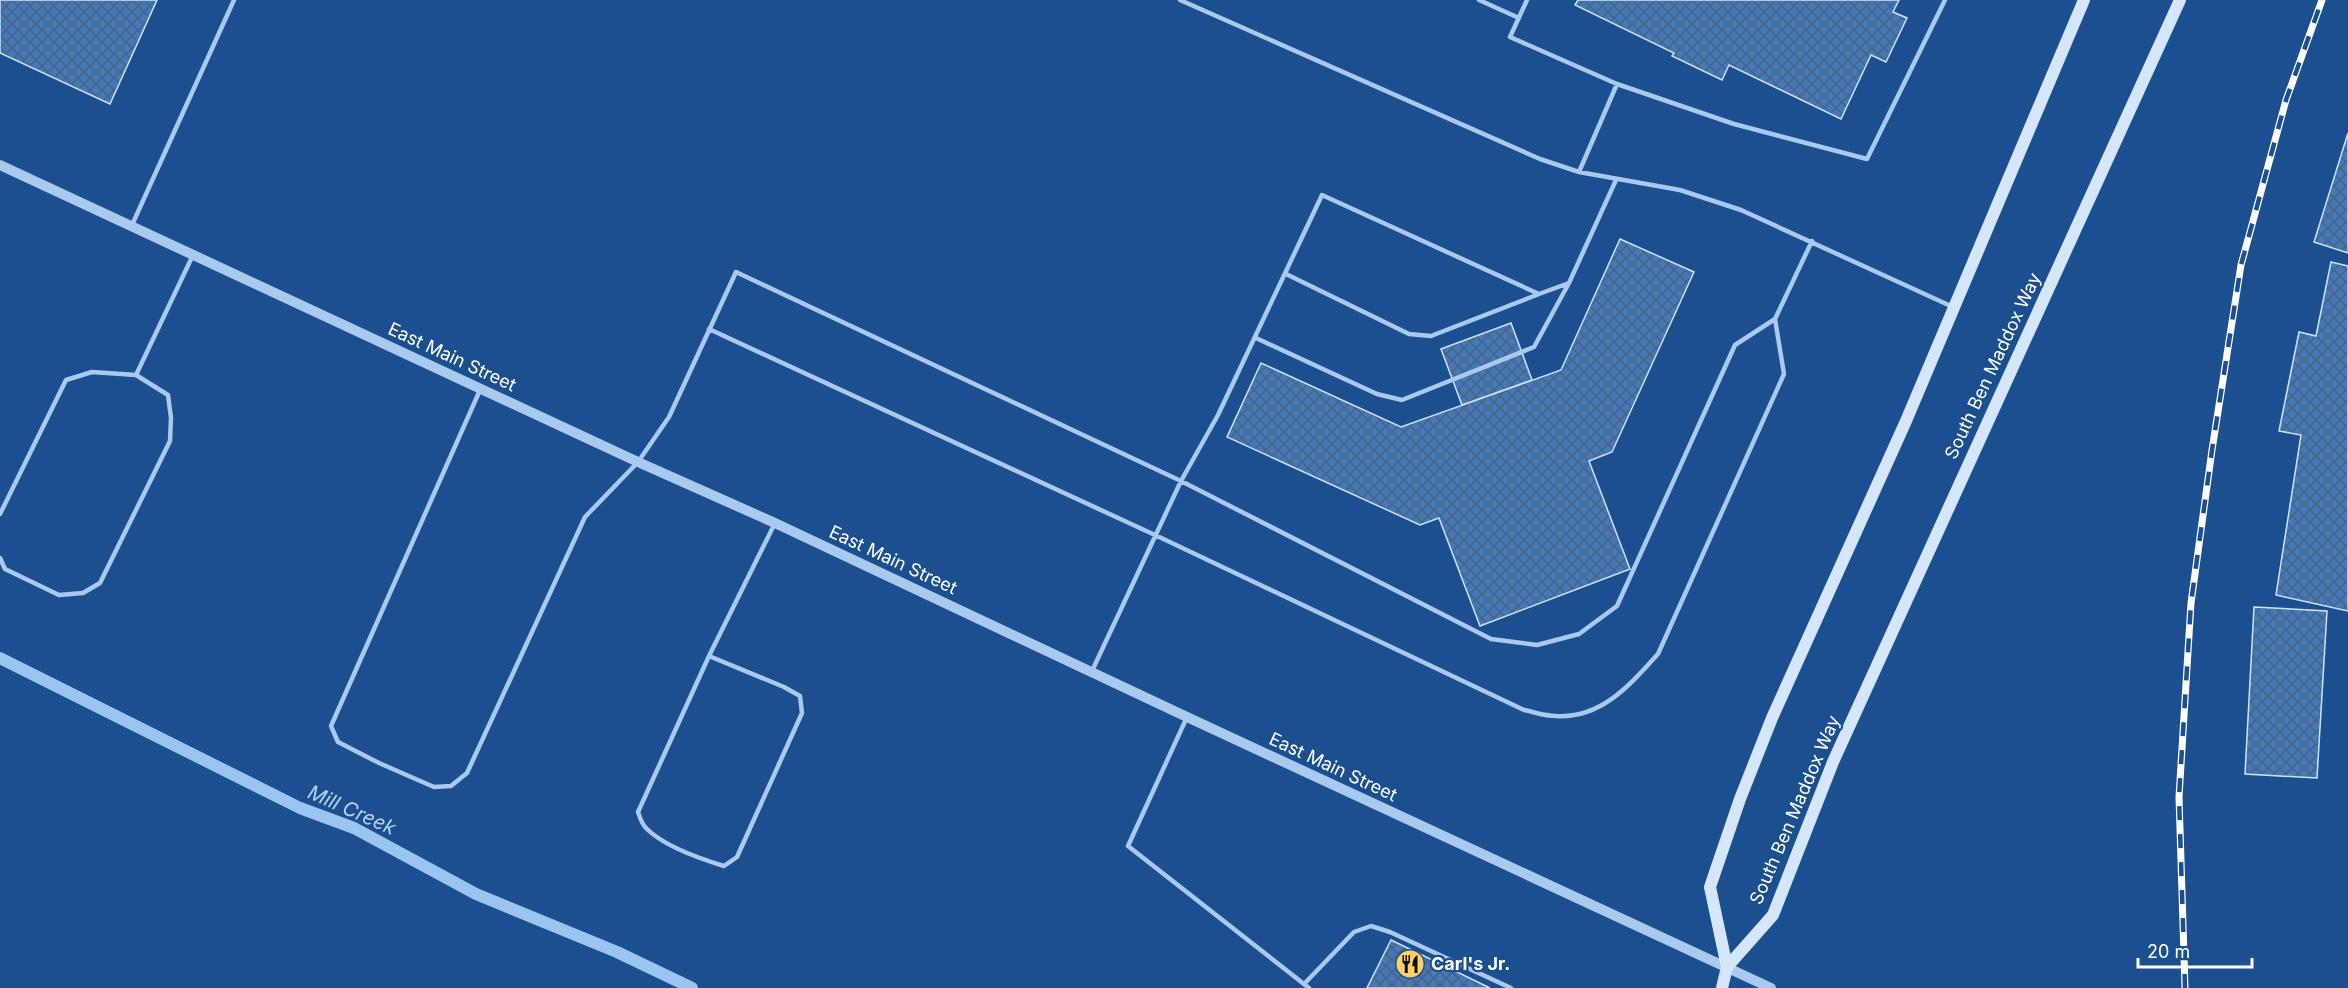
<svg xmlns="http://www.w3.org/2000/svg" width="2348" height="988" viewBox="0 0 2348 988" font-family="Inter,sans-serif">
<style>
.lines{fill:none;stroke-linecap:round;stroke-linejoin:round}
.stream{stroke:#9cc4f0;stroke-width:12}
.building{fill:url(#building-cross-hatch);stroke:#cfe3fa;stroke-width:1.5}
.service{stroke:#a9c9ee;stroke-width:4.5}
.tertiary{stroke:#a9c9ee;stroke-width:10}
.secondary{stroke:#d6e6fa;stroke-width:12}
.rail-casing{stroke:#fff;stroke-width:7}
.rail{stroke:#1b4f8f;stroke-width:4.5;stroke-dasharray:14;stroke-linecap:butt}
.labels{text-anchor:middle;stroke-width:4.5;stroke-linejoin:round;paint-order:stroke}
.street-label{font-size:18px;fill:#fff;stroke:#1b4f8f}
.poi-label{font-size:18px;font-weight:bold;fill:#fff;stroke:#1b4f8f;text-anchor:start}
.water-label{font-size:20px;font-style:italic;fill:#b5d3f5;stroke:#1b4f8f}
</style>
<defs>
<pattern id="building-cross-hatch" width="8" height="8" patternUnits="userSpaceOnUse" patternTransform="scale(1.5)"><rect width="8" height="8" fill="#4478b7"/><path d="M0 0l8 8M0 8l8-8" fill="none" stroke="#486282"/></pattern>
</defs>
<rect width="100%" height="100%" fill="#1b4f8f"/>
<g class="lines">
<path class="stream" d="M0 658 300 808 354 828 476 894 617 952 692 988"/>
</g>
<path class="building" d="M0 0H157L110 104 0 53Z
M1578 0H1899L1893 12 1907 18 1886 62 1871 55 1841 119 1729 65 1722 80 1672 56 1674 53 1575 5Z
M2348 133V253L2314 242Z
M1620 239 1694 272 1612 452 1589 461 1630 569 1480 626 1439 518 1420 525 1227 437 1261 363 1401 427 1561 370Z
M2331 262 2348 266V611L2276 595 2301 435 2279 431 2299 332 2316 336Z
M1511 323 1532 380 1462 405 1441 349Z
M2254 607 2327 611 2317 778 2245 774Z
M1391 940 1490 988H1367Z"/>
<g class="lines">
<path class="service" d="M1180 0 1540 159 1579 172 1680 190 1741 210 1953 307
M1479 0 1519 18
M1527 0 1510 37 1617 84
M1579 172 1617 84 1734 124 1867 159 1945 0
M132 225 234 0
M1286 274 1409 334 1431 336 1539 294
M709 329 1155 535 1524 710C1534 712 1545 716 1556 716 1601 719 1630 685 1658 654L1784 374 1775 319 1812 241
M1256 338 1377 394 1402 400 1534 347 1569 283
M136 375 193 255
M480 390 331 726 338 742 379 763 434 787 451 786 467 773 585 517 638 462 669 417 736 272 1181 481 1491 639 1537 645 1579 634 1617 606 1735 345 1775 319
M0 514 66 380 92 372 136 375 168 395 171 418 170 441 100 583 83 593 59 595 5 569 0 558
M709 656 784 687 800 696 802 713 737 857 724 866C701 859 664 846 647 829 642 825 640 818 638 812L709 656 775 523
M1092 671 1181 481 1218 415 1322 195 1539 294 1569 283 1616 180
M1187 717 1128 846 1309 988
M1305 983 1354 932 1371 926 1390 932 1511 988"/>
<path class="tertiary" d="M0 165 638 462 775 523 1187 717 1771 988"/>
<path class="secondary" d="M1727 967 1773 915 1833 762 2180 0
M1722 988 1727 967 1710 887 1740 799 1772 718 1906 421 2084 0"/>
<g class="rail-casing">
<path id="rail" d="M2185 988 2179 797 2191 603 2212 450 2241 265 2286 100 2322 0"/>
</g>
<use href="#rail" class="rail"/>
</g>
<defs>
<g id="restaurant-disc" transform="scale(1.5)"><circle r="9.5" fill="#ffd166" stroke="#1b4f8f"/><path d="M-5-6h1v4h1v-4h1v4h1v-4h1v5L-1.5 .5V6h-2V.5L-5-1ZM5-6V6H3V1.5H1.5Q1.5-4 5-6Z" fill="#111"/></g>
</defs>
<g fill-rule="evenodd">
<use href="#restaurant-disc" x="1410" y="964"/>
</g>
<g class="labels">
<g class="street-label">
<text transform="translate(452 357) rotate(25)" y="6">East Main Street</text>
<text transform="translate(1993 366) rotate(-65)" y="6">South Ben Maddox Way</text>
<text transform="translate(893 560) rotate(25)" y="6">East Main Street</text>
<text transform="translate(1333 767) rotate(25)" y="6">East Main Street</text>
<text transform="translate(1795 810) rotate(-67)" y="6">South Ben Maddox Way</text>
</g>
<g class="poi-label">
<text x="1431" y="970">Carl's Jr.</text>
</g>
<g class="water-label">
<text transform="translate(352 810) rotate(24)" y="7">Mill Creek</text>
</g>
</g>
<path d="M2138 958v9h114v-9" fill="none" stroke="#ffffff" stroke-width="3"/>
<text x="2147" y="958" font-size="18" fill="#ffffff" stroke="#1b4f8f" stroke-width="4.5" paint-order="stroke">20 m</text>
</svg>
